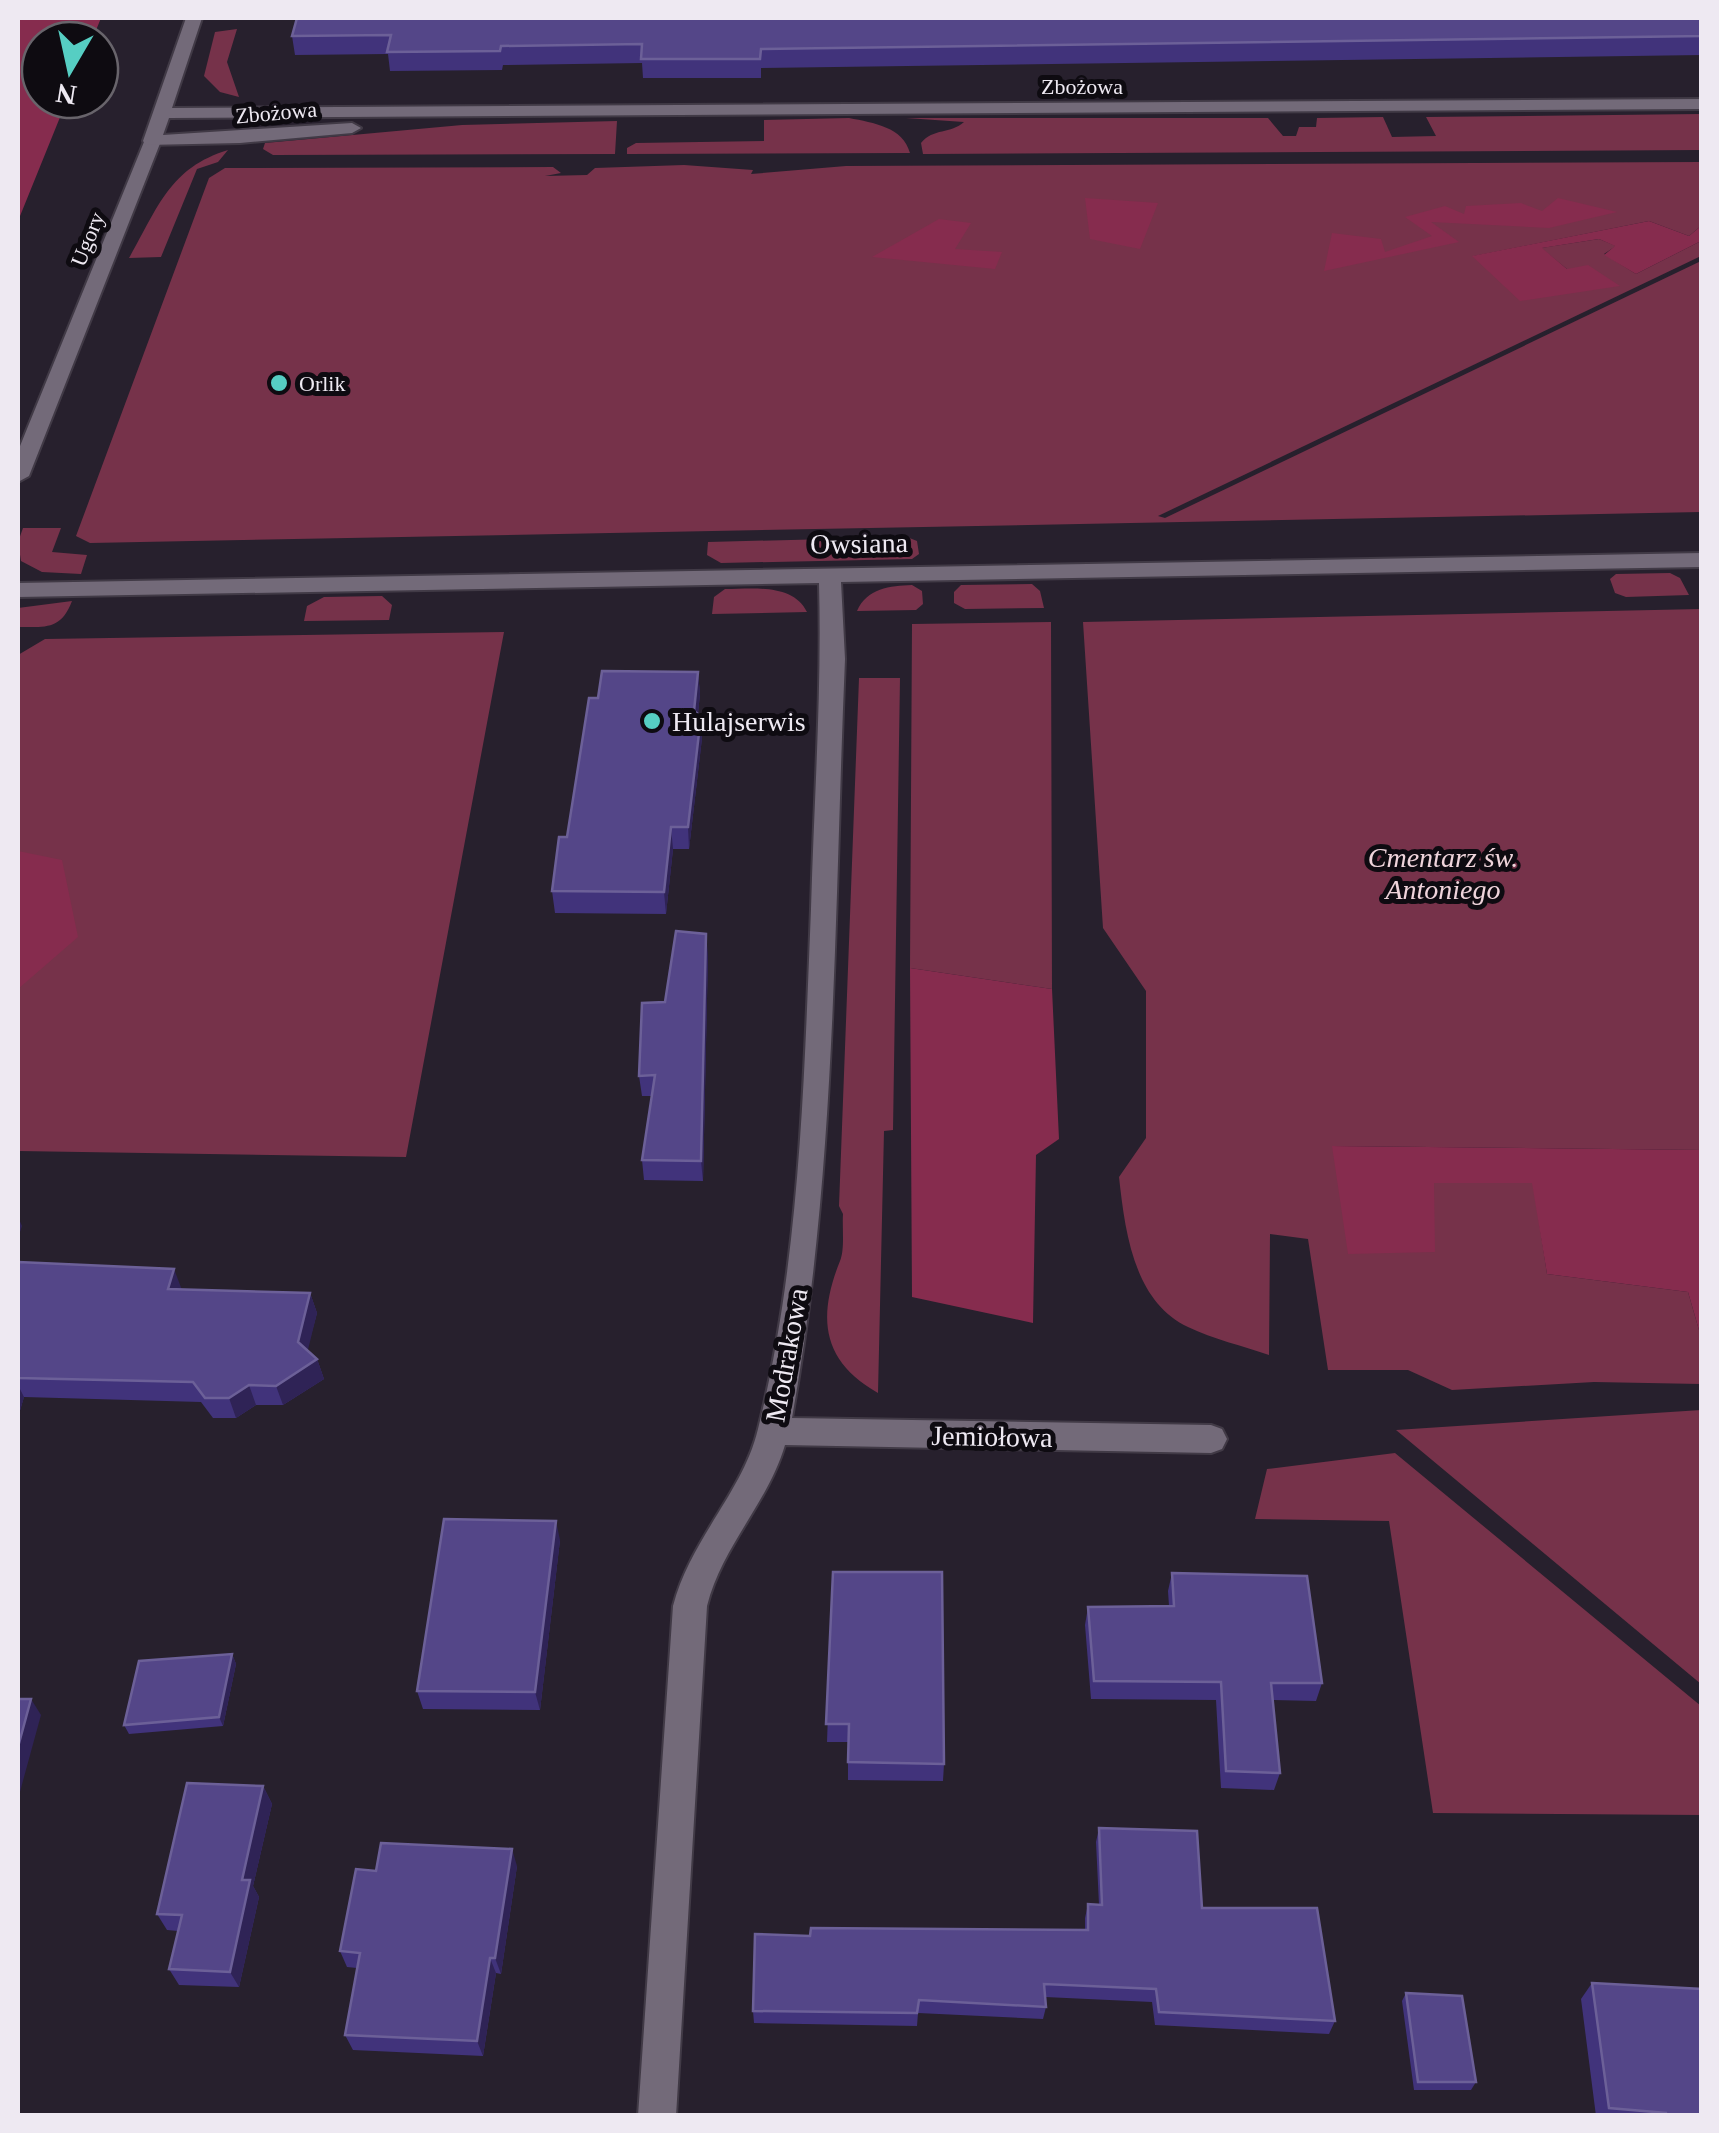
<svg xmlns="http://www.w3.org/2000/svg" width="1719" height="2133" viewBox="0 0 1719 2133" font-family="Georgia,serif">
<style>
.green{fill:#76324a}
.forest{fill:#862c4e}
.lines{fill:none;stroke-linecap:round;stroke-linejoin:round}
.minor-casing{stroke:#413a46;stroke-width:4}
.tertiary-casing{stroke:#413a46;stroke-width:4}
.minor{fill:#736a79;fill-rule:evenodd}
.tertiary{fill:#736a79;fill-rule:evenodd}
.wall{fill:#41337b}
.shaded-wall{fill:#2f2356}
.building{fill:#544688;stroke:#6c6098;stroke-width:2.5}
.poi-dot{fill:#56cec3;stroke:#0e0b11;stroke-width:4}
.labels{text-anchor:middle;stroke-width:10;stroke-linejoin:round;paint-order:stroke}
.far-street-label{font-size:22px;fill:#eee9f2;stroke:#0e0b11}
.far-poi-label{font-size:22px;fill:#eee9f2;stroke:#0e0b11;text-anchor:start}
.street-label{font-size:28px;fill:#eee9f2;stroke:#0e0b11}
.poi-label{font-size:28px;fill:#eee9f2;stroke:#0e0b11;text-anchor:start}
.park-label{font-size:28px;font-style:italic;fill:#efd4db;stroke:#0e0b11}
</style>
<rect width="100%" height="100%" fill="#27202d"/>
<path class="green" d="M237 29 227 62 239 97 220 92 204 76 215 32Z
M1701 114 1702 150 923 154 921 143C933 128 951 134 964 122L906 118H1268L1283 136H1296L1299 127H1316L1317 118 1383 117 1392 137 1436 136 1426 117Z
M849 118C874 123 903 127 910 153L627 154V148L636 143 764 141V120Z
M617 121 615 154 273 155 263 149 265 143 462 125Z
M228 150 218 162 197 169 161 257 129 258C158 208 169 168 228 150Z
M1701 162V226L1689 236 1649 221 1474 256 1567 269 1541 248 1599 239 1616 246 1604 254 1636 274 1701 241V256L1158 516 1165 518 1701 261V512L90 543 76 536 209 178 225 168 553 167 561 173 545 176 587 175 595 168 684 165 753 170 751 174 846 166Z
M23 528H61L52 552 87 555 81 574 42 572 21 561 18 542Z
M907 537 917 541 919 554 912 559 721 563 707 555 708 542Z
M1670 573 1680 578 1689 595 1626 597 1615 593 1610 579 1616 574Z
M1032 584 1040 591 1044 608 965 609 954 603V592L961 585Z
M912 585 922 591 923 604 916 610 857 611C867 588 890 586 912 585Z
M725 589C752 589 793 583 807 612L712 614 714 597Z
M382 596 392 605 389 620 304 621 307 606 324 597Z
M72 601C61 630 46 627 18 627V608Z
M1701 609V1150L1333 1146 1434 1183 1533 1182 1547 1274 1688 1292 1701 1337V1384L1594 1382 1452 1390 1408 1370H1328L1308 1239 1270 1234 1269 1355C1243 1346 1213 1339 1188 1327 1133 1301 1125 1230 1119 1177L1146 1138V991L1103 928 1083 622Z
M1051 622 1052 989 910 968 912 624Z
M504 632 406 1157 18 1151V655L45 639Z
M859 678H900L893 1130 884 1131 878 1393C822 1361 817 1318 840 1261 845 1249 842 1228 843 1214L839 1206Z
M1701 1410V1684L1396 1430Z
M1395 1453 1701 1706V1815L1433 1813 1389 1521 1255 1519 1267 1469Z"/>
<path class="forest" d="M18 18H101L92 40H40V100H67L18 221Z
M1085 198 1158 203 1140 249 1090 239Z
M1558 198 1617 212 1549 228 1431 222 1459 242 1324 271 1332 233 1381 239 1385 252 1432 236 1405 217 1445 206 1464 214 1466 206 1521 203 1542 211Z
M939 219 971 223 955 249 1002 252 995 269 872 257Z
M1649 221 1689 236 1701 226V241L1636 274 1604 255 1615 246 1599 239 1542 248 1567 269 1588 265 1620 286 1520 301 1472 256Z
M18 851 62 860 78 937 18 989Z
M910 968 1052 989 1059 1139 1036 1155 1033 1323 912 1297Z
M1332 1146 1701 1150V1337L1688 1292 1547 1274 1532 1183H1434L1435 1252 1348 1254Z"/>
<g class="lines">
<g class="minor-casing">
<path id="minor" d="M146 137 161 141 29 476 18 482V451Z
M1702 553V567L841 582 845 659C834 913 837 1167 792 1418L1211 1425 1222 1429 1227 1439 1222 1449 1211 1453 785 1445C768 1503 722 1546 707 1606L676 2116H638L673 1606C691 1538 743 1492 758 1429 800 1261 804 1082 811 909 814 800 822 691 819 583L18 597V583Z"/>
</g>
<g class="tertiary-casing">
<path id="tertiary" d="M186 18H202L172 108 1702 99V109L169 118 163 135 352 123 361 128 352 133 240 143 146 145 143 141Z"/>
</g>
<use href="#minor" class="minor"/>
<use href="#tertiary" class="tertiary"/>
</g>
<path class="wall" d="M1702 18V55L761 68V78H643L642 63 503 65 502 70 390 71 388 54 295 55 292 36Z
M698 672 700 694 698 713 702 738 689 849H673L666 914 555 913 552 891 567 837 598 698Z
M708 954 703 1181 644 1180 642 1160 652 1096H642L639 1076 665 1002Z
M18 1262 182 1289 310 1293 317 1313 307 1350 317 1359 324 1379 283 1405H256L236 1418H213L201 1402 24 1397 18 1417Z
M560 1540 540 1710 423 1709 417 1691Z
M833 1572 944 1764 943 1781 848 1780V1742H827Z
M1172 1573 1322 1683 1316 1701 1273 1700 1280 1773 1274 1790 1221 1788 1216 1700 1091 1699 1085 1625 1088 1607 1169 1606 1168 1591Z
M232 1654 236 1664 223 1726 129 1734 124 1725Z
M263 1786 272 1804 253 1886 259 1897 239 1987 179 1985 169 1969 178 1931 167 1930 157 1914Z
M1099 1828 1202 1908 1335 2021 1329 2034 1155 2025 1152 2002 1045 1997 1046 2007 1043 2019 918 2013 917 2026 754 2023 753 2011 810 1936 1085 1930V1918L1088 1904 1099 1905 1096 1842Z
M517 1866 501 1974 496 1973 483 2056 353 2050 345 2035 357 1968 347 1967 340 1951Z
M1592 1983 1702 2116H1596L1581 1999Z
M1406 1993 1476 2082 1471 2090H1414L1402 2001Z"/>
<path class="shaded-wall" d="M698 672 700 694 696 733 694 711Z
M701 716 702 738 689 849 688 827Z
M671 827 673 849 666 914 664 892Z
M706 934 708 954 703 1181 701 1161Z
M18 1217 22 1226 18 1238Z
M174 1269 182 1290 168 1289Z
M310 1293 317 1313 305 1362 298 1342Z
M317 1359 324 1379 283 1405 276 1386Z
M18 1385 24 1397 18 1417Z
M249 1385 256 1405 236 1418 229 1398Z
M556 1521 560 1540 540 1710 535 1692Z
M232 1654 236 1664 223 1726 219 1717Z
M31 1699 41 1715 18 1799V1747Z
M263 1786 272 1804 253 1886 259 1897 239 1987 230 1972 242 1880Z
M512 1849 517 1866 501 1974 495 1958Z
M490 1958 496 1973 483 2056 477 2041Z"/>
<path class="building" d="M297 18H1702V36L761 49 760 59H641L642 44 501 46 500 51 387 52 391 35 292 36Z
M602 671 698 672 694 711 701 716 688 827H671L664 892 552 891 559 837H567L589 698H598Z
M676 931 706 934 701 1161 642 1160 655 1075 639 1076 642 1003 665 1002Z
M18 1262 174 1269 168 1289 310 1293 298 1342 317 1359 276 1386 249 1385 229 1398H205L193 1382 18 1378Z
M444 1519 556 1521 535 1692 417 1691Z
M833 1572H942L944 1764 848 1762 849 1724H826Z
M1172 1573 1307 1576 1322 1683H1271L1280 1773 1226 1771 1221 1682 1094 1681 1088 1607 1174 1606Z
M232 1654 219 1717 124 1725 139 1661Z
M18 1699H31L18 1747Z
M187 1783 263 1786 242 1880H250L230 1972 169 1969 182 1915 157 1914Z
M1099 1828 1197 1831 1202 1908H1317L1335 2021 1159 2012 1156 1989 1044 1984 1046 2007 919 2000 917 2013 753 2011 755 1934 810 1936 811 1928 1088 1930V1904L1102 1905Z
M381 1843 512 1849 495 1958H490L477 2041 345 2035 360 1953 340 1951 356 1869 376 1871Z
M1592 1983 1702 1989V2116H1667L1666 2113 1609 2108Z
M1406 1993 1462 1996 1476 2082H1418Z"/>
<g class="poi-dot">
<circle cx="279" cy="383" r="10"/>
<circle cx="652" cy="721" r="10"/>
</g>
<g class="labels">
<g class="far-street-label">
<text x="1082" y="94">Zbożowa</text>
<text transform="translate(276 112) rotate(-5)" y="8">Zbożowa</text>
<text transform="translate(87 239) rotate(-68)" y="8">Ugory</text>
</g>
<g class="far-poi-label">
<text x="299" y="391">Orlik</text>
</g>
<g class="street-label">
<text transform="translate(859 543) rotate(-1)" y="10">Owsiana</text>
<text transform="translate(786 1355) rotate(-80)" y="10">Modrakowa</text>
<text transform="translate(992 1436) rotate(1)" y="10">Jemiołowa</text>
</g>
<g class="poi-label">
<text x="672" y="731">Hulajserwis</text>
</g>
<g class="park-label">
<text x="1443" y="867">Cmentarz św.<tspan x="1443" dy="32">Antoniego</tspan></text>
</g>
</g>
<rect width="1719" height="2133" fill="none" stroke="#eee9f2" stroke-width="40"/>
<g transform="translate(70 70) rotate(189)"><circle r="48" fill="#0e0b11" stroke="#68646b" stroke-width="2.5"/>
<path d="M0-8L18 38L0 25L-18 38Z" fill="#56cec3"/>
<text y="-15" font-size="28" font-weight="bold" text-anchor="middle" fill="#eee9f2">N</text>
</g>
</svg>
